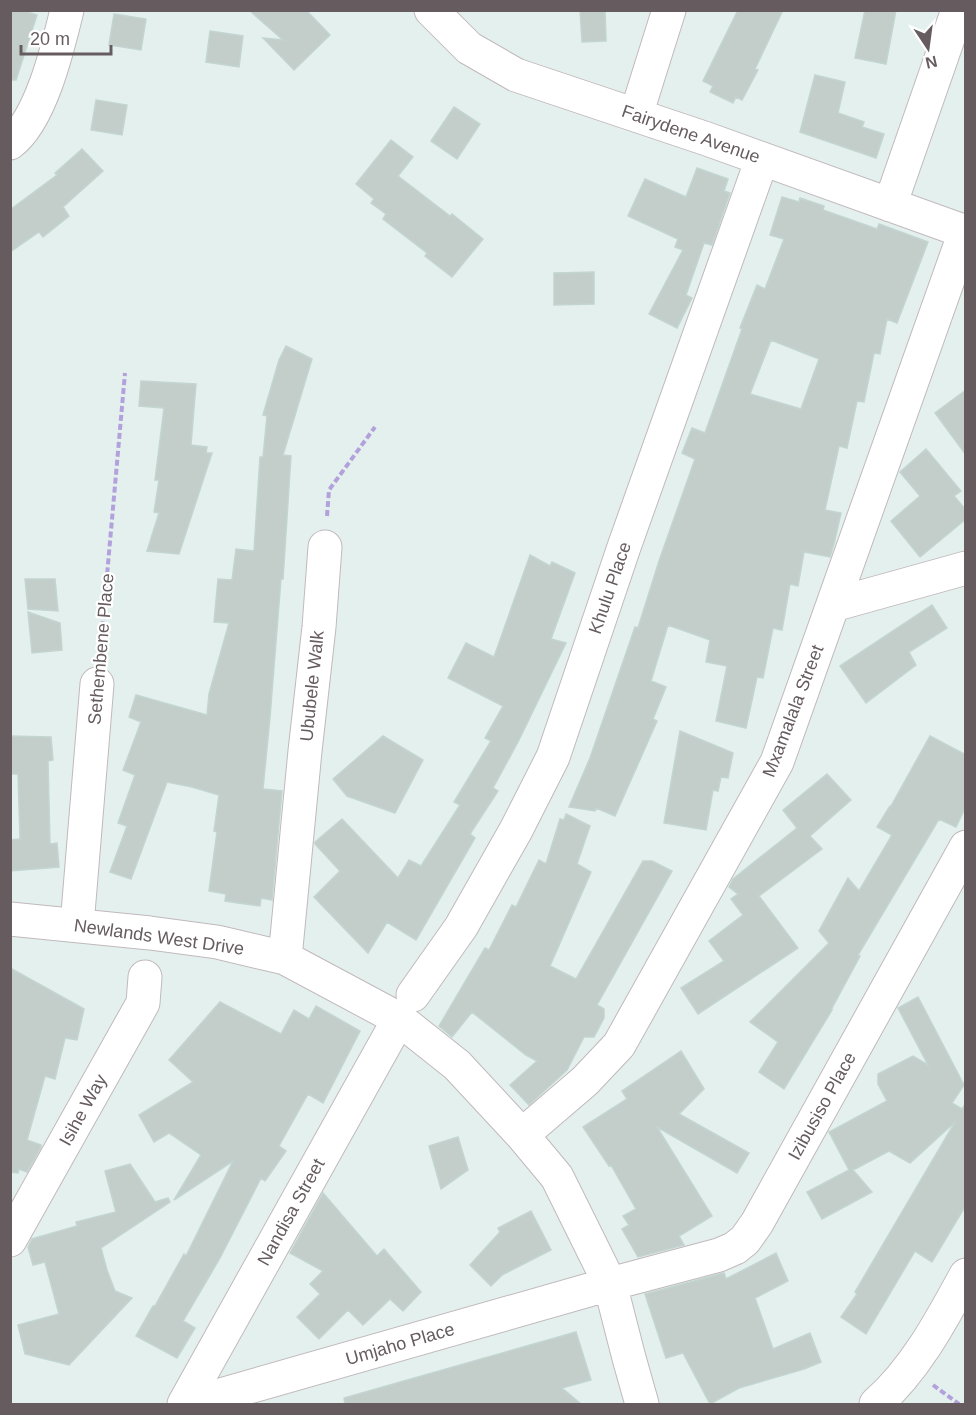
<svg xmlns="http://www.w3.org/2000/svg" width="976" height="1415" viewBox="0 0 976 1415" font-family="Helvetica,sans-serif">
<style>
.building{fill:#c3ceca;stroke:#c2d5d0;stroke-width:1.5;fill-rule:evenodd}
.lines{fill:none;stroke-linecap:round;stroke-linejoin:round}
.minor-casing{stroke:#c1b9bc;stroke-width:35}
.path{stroke:#b3a1dc;stroke-width:4;stroke-dasharray:6 3;stroke-linecap:butt}
.minor{stroke:#fff;stroke-width:33}
.labels{text-anchor:middle;stroke-width:4.5;stroke-linejoin:round;paint-order:stroke}
.street-label{font-size:18px;fill:#665c60;stroke:#fff}
</style>
<rect width="100%" height="100%" fill="#e4f0ee"/>
<path class="building" d="M10 10H21L37 15 16 80H10Z
M249 10H306L330 35 294 70 263 38 283 40Z
M580 10H605L606 41 582 42Z
M738 10H783L755 69 758 70 742 100 736 97 733 103 710 92 713 86 703 81Z
M865 10H896L886 64 855 58Z
M114 14 146 19 141 50 109 45Z
M210 31 243 36 239 67 206 62Z
M815 75 845 82 838 113 864 122 862 127 884 134 876 158 800 132Z
M96 100 127 105 122 135 91 130Z
M454 107 480 124 457 159 431 141Z
M391 140 413 157 398 176 450 216 452 214 483 239 452 277 425 256 427 253 383 219 386 214 371 203 374 199 356 184Z
M82 149 103 171 63 207 69 216 43 237 39 232 10 252V210L57 175 55 173Z
M697 168 728 179 724 191 730 193 712 245 704 243 686 295 692 298 677 328 649 314 683 250 675 247 678 239 628 216 645 179 686 197Z
M782 197 799 202 800 198 824 206 823 210 877 229 879 224 928 242 897 323 887 319 880 354 874 353 864 402 857 401 847 448 839 446 825 510 841 513 834 544 830 557 804 552 798 586 790 584 782 630 773 628 763 678 757 677 746 728 716 721 727 666 706 662 710 640 668 625 651 681 666 687 653 719 657 721 615 816 596 808 595 811 569 807 590 758 635 627 638 628 659 561 695 459 682 453 692 428 705 433 742 329 740 328 757 285 765 289 784 239 770 235ZM771 340 819 359 801 409 750 394Z
M594 272V304L554 305V273Z
M286 346 312 359 283 455 291 456 283 579H281L270 717 263 789 282 791 272 900 261 898 260 906 225 901 226 894 209 891 217 832 214 831 219 795 192 787 167 782 131 879 110 872 127 826 118 823 135 775 123 770 141 722 129 717 136 695 207 715 209 694 229 623 214 622 218 579 232 580 236 549 254 551 260 457H263L267 416 263 415 279 360Z
M141 381 196 384 191 445 207 447 206 453H212L179 554 147 551 159 513 154 512 159 480H155L164 408 139 406Z
M966 390V455L935 413Z
M926 449 961 491 954 496 966 510V519L920 557 891 521 920 496 900 472Z
M530 555 550 566 552 562 575 573 551 639 566 643 519 740 493 788 498 791 470 834 475 838 416 940 387 922 368 953 314 897 340 871 315 844V842L342 819 398 878 409 860 421 866 460 805 454 802 491 741 485 738 503 706 448 678 466 643 494 657Z
M25 579H55L58 611 28 609Z
M932 605 947 628 909 652 916 665 866 703 840 666Z
M28 612 60 623 62 650 32 653Z
M680 731 733 753 728 778 721 777 718 791 713 790 706 830 664 823Z
M10 736 51 737 53 760 48 761 50 844 57 843 59 867 10 871V840L20 839 18 774H10Z
M383 736 423 760 395 813 347 796 333 779Z
M930 736 966 755V806L956 827 939 819 858 955 860 956 831 1010H832L784 1089 759 1072 778 1042 750 1022 829 943 819 931 848 878 859 891 892 835 877 827 890 806H891Z
M827 774 851 800 810 836 822 849 759 896 798 948 698 1014 681 988 724 961 709 941 743 915 731 899 738 894 729 887 733 879 797 828 783 810Z
M566 814 590 826 577 864 591 872 550 966 576 979 643 861H652L672 871 597 1005 604 1009V1018L594 1037H584L567 1070 529 1105 510 1085 537 1061 526 1055 472 1012 452 1037 439 1026 485 948 489 950 512 905 516 907 539 860 546 864 560 819 564 820Z
M10 968 84 1009 77 1040 65 1038 55 1079 45 1076 27 1140 41 1145V1147L27 1172 19 1169 18 1173 10 1172Z
M918 997 964 1085 952 1103 962 1109 966 1103V1205L932 1262 915 1251 866 1334 841 1317 857 1294 855 1292 955 1122 910 1163 889 1151 853 1170 872 1192 822 1219 807 1192 849 1170 829 1132 887 1101 878 1084V1074L913 1056 928 1065 898 1008Z
M220 1002 281 1034 294 1010 309 1019 316 1006 360 1031 323 1103 308 1094 279 1146 286 1151 265 1181 261 1178 220 1258 183 1321 195 1328 177 1358 136 1336 153 1306H155L184 1254 186 1256 233 1161 174 1200 201 1155 169 1133 154 1142 139 1115 193 1082 169 1060Z
M681 1051 704 1089 679 1114 749 1153 737 1173 657 1127 712 1216 679 1236 684 1245 638 1257 622 1229 629 1225 623 1216 636 1209 611 1165 609 1166 583 1127 627 1099 622 1091Z
M458 1137 468 1170 441 1189 429 1146Z
M130 1164 155 1202 168 1198 170 1202 101 1248 107 1270 115 1291 132 1298 69 1365 25 1354 18 1325 59 1314 45 1262 33 1265 28 1247 32 1239 77 1226 76 1222 116 1212 105 1171Z
M323 1193 377 1256 384 1249 421 1292 403 1311 390 1299 363 1325 348 1310 319 1339 297 1317 320 1294 310 1284 323 1271 290 1253Z
M531 1211 551 1250 502 1275 491 1286 470 1265 500 1232 498 1228Z
M776 1253 788 1281 755 1298 773 1349 810 1333 821 1362 804 1369 739 1388 710 1404 683 1353 666 1358 645 1294 724 1273 726 1279Z
M576 1332 591 1380 562 1388 581 1404H345L344 1398Z"/>
<g class="lines">
<g class="minor-casing">
<path id="minor" d="M431 10 469 48 516 75 707 139 966 232
M636 115 669 10
M10 143C41 120 58 47 67 10
M890 205 958 10
M833 605 966 568
M10 919 150 933 217 942 285 958 399 1019 457 1065 522 1135 557 1177 610 1284 629 1358 642 1404
M77 925 97 684
M285 958 305 751 319 627 325 547
M413 995 461 927 516 830 553 757 624 547 762 159
M522 1135 585 1081 619 1045 777 762 965 232
M10 1240 143 1003 145 977
M184 1404 399 1019
M189 1404 610 1284 719 1255 735 1248 745 1240 757 1223 966 847
M876 1404C915 1370 941 1321 966 1275"/>
</g>
<path class="path" d="M327 516 329 490 375 427
M100 654 125 373
M933 1385 959 1404"/>
<use href="#minor" class="minor"/>
</g>
<g class="labels">
<g class="street-label">
<text transform="translate(691 134) rotate(19)" y="6">Fairydene Avenue</text>
<text transform="translate(610 588) rotate(-71)" y="6">Khulu Place</text>
<text transform="translate(101 649) rotate(-85)" y="6">Sethembene Place</text>
<text transform="translate(312 686) rotate(-84)" y="6">Ububele Walk</text>
<text transform="translate(793 711) rotate(-69)" y="6">Mxamalala Street</text>
<text transform="translate(159 937) rotate(8)" y="6">Newlands West Drive</text>
<text transform="translate(822 1106) rotate(-61)" y="6">Izibusiso Place</text>
<text transform="translate(83 1110) rotate(-61)" y="6">Isihe Way</text>
<text transform="translate(291 1212) rotate(-61)" y="6">Nandisa Street</text>
<text transform="translate(400 1344) rotate(-16)" y="6">Umjaho Place</text>
</g>
</g>
<rect width="976" height="1415" fill="none" stroke="#665c60" stroke-width="24"/>
<g transform="translate(928 48) rotate(167)" stroke="#ffffff" stroke-width="4.5" paint-order="stroke">
<path d="M0-4.5L10 22L0 15L-10 22Z" fill="#665c60"/>
<text y="-9" font-size="16" font-weight="bold" text-anchor="middle" fill="#665c60">N</text>
</g>
<path d="M21 45v9h90v-9" fill="none" stroke="#665c60" stroke-width="3"/>
<text x="30" y="45" font-size="18" fill="#665c60" stroke="#ffffff" stroke-width="4.5" paint-order="stroke">20 m</text>
</svg>
